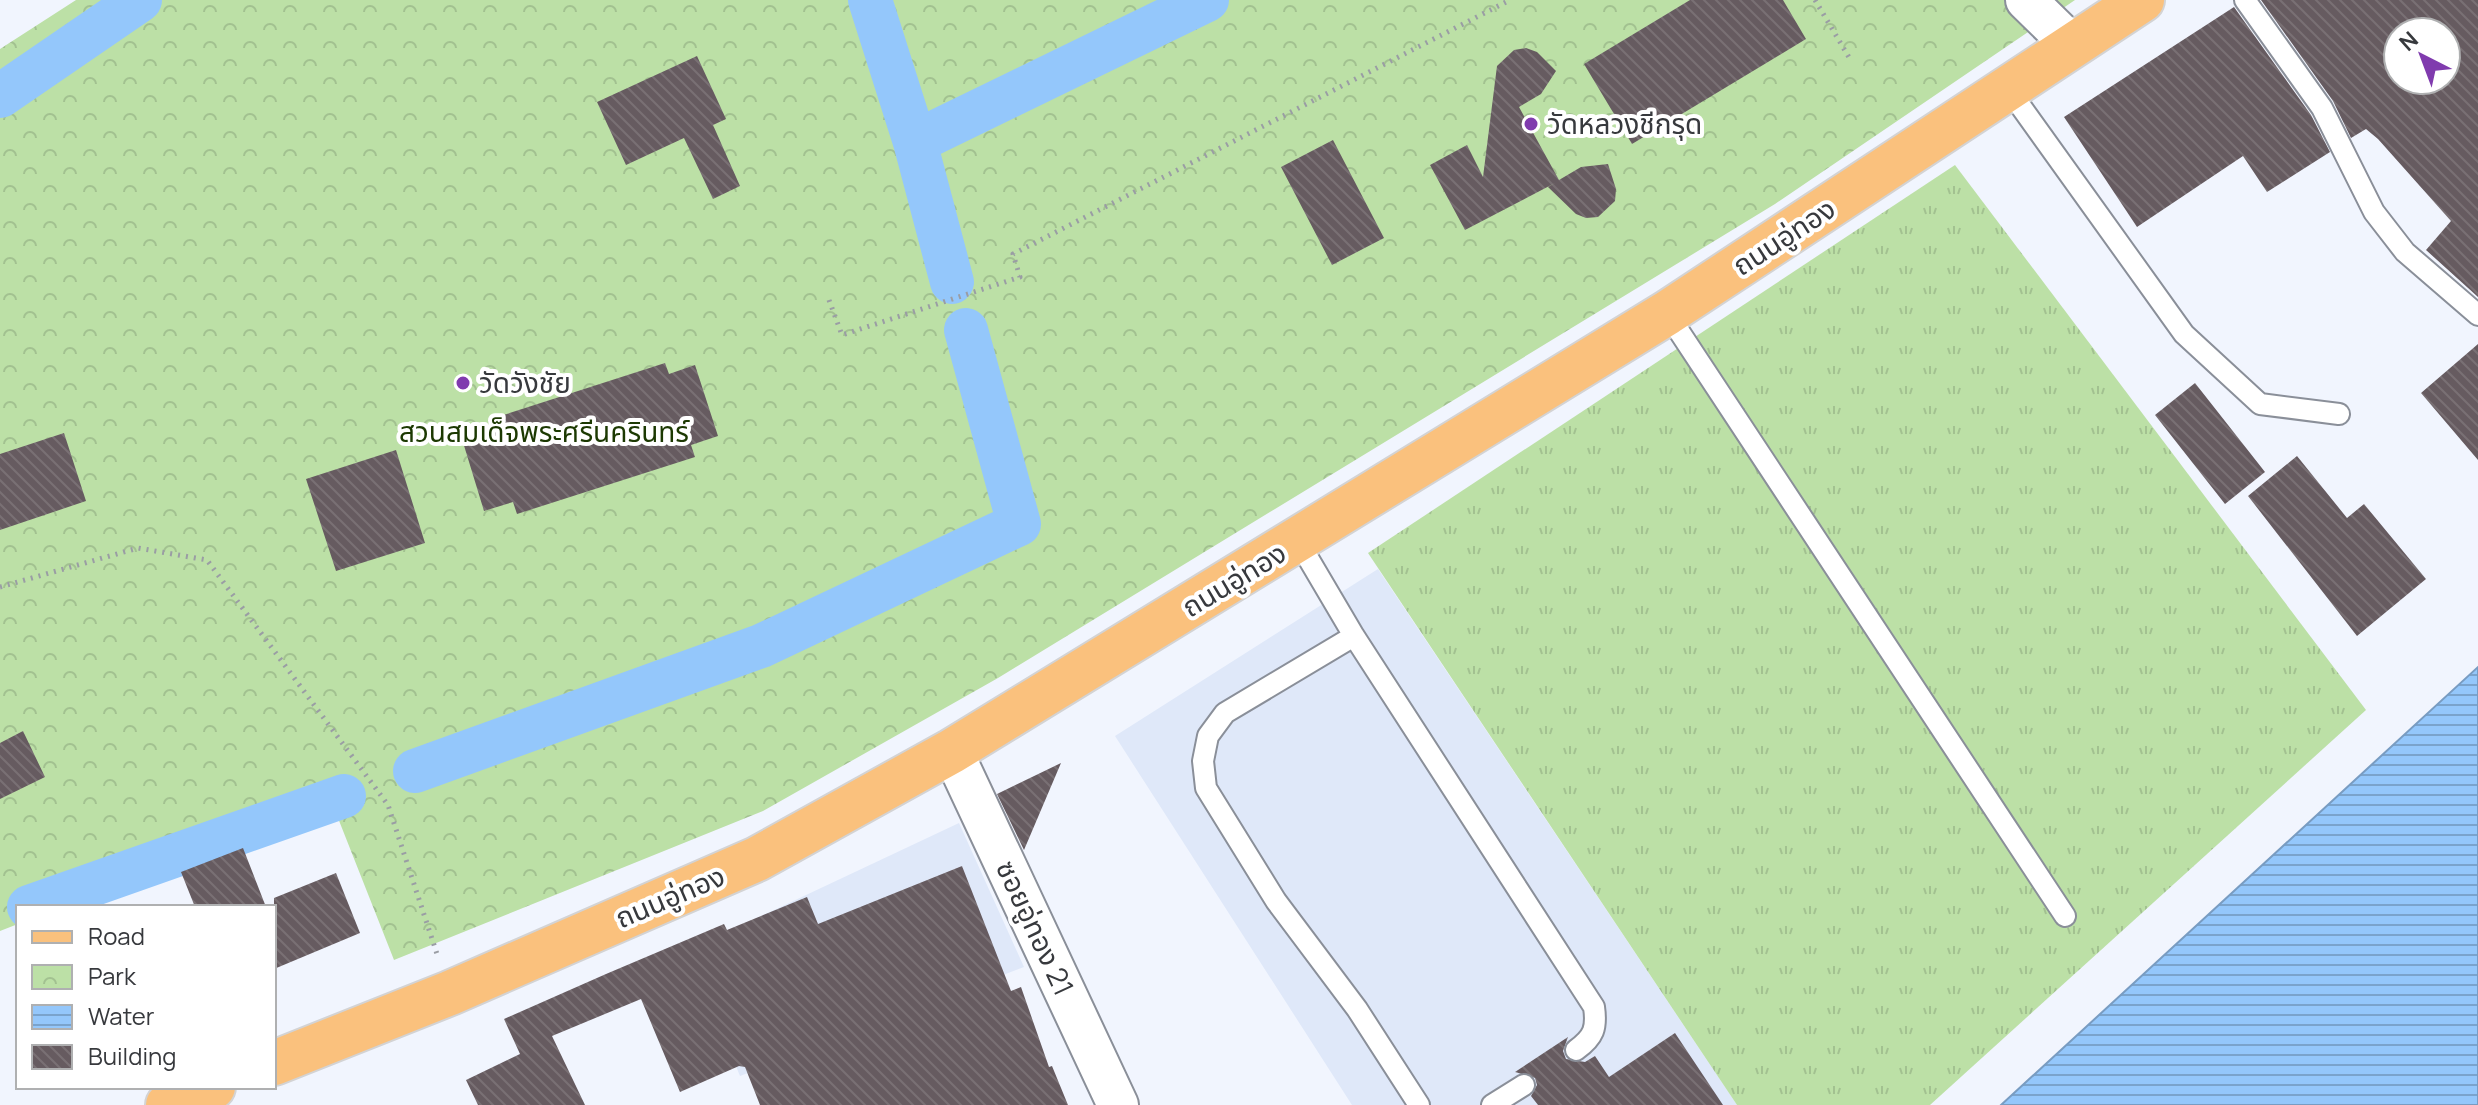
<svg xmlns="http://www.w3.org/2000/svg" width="2478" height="1105" viewBox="0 0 2478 1105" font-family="Manrope,'Noto Sans Thai',sans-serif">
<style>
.built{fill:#dfe8f9}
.grass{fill:url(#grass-tufts)}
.park{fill:url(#park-crowns)}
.water{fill:url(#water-rules);stroke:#789cc2;stroke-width:2}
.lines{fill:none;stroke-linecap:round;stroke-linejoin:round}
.canal{stroke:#94c7fb;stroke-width:44}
.building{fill:url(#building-back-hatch);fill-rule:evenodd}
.service-casing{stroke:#8a8f99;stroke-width:24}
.minor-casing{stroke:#8a8f99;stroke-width:44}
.primary-casing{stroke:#d3d3d4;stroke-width:48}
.path{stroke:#9a9da4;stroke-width:5;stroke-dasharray:2 6;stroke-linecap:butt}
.service{stroke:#fff;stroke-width:20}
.minor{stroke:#fff;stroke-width:40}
.primary{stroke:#fac17d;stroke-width:44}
.poi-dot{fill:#803bae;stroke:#fff;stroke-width:3}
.labels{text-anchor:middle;stroke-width:8;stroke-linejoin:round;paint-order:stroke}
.poi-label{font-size:28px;fill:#37393d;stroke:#fff;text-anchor:start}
.street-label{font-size:28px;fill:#37393d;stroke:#fff}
.park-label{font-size:28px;fill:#1c3902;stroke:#fff}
</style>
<defs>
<pattern id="grass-tufts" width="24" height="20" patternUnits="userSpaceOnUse" patternTransform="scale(2)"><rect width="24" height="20" fill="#bce0a6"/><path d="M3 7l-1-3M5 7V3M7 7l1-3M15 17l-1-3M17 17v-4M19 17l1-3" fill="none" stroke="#a2c190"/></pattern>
<pattern id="park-crowns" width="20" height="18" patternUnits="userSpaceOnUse" patternTransform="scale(2)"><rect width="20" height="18" fill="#bce0a6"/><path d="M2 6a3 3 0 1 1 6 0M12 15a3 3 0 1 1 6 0" fill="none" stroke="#a2c190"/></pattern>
<pattern id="water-rules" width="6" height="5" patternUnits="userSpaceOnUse" patternTransform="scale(2)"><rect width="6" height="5" fill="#94c7fb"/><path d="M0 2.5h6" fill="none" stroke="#7aa3cc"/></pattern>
<pattern id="building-back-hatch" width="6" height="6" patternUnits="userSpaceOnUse" patternTransform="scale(2)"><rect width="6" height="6" fill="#665b60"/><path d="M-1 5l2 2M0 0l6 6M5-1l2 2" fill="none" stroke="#797074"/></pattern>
</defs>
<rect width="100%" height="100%" fill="#f1f5fe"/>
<path class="built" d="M1378 569 1737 1105H1352L1115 736Z
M959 823 1024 967 740 1076 689 950Z"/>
<path class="grass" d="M1955 165 2366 710 1930 1105H1737L1368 553Z"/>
<path class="park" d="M76 0H2075L1775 204 998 678 763 811 394 960 336 813 67 907H18V924L0 931V49Z"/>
<path class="water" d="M2478 667V1105H2001Z"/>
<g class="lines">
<path class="canal" d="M870 0 915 142 952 282
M0 96 140 0
M915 142 1207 0
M415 771 761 646 1019 524 966 330
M29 907 344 796"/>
</g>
<path class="building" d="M1690 0H1783L1806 39 1632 144 1584 64Z
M2261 0H2478V297L2426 250 2451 221 2378 139 2366 129 2351 138 2333 101ZM2398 32H2446V80H2398Z
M2234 7 2311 115 2330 152 2267 192 2243 156 2137 227 2064 117Z
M1526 48 1537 52 1556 71 1541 94 1519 107 1559 180 1581 167 1608 164 1616 189 1615 201 1598 217 1586 218 1576 214 1548 187 1555 183 1465 230 1430 165 1467 145 1483 177 1497 66 1514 50Z
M697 56 726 119 713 125 740 186 713 199 684 138 626 165 597 102Z
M1333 140 1384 238 1332 265 1281 167Z
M2478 344V460L2421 393Z
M665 363 669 374 695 365 718 436 691 445 695 457 517 514 513 502 484 511 462 439 491 431 488 420Z
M2195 383 2265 472 2225 504 2155 415Z
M64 433 86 501 0 530V454Z
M396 450 425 543 336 571 306 479Z
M2297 456 2347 518 2364 504 2426 579 2357 636 2248 496Z
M23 731 45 777 0 799V743Z
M1061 763 1024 850 997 794Z
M243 848 266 907H195L181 872Z
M962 866 1011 991 1021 987 1049 1067 1052 1066 1068 1105H760L745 1067 739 1066 680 1092 641 999 552 1036 585 1105H478L466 1080 520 1054 504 1019 606 974 724 924 727 930 807 897 818 924Z
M336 873 360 933 274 969V898Z
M1675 1033 1723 1105H1538L1531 1096 1537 1085 1535 1078 1515 1072 1568 1037 1563 1051 1566 1059 1585 1062 1595 1056 1609 1077Z"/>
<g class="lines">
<g class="service-casing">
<path id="service" d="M2245 0 2322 108 2374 212 2405 252 2478 315
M2009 90 2184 334 2260 404 2339 414
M1667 313 2065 916
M1298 541 1354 636 1594 1007C1597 1028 1594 1037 1576 1050
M1354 636 1225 713 1208 736 1203 761 1206 788 1276 901 1357 1009 1419 1105
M1492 1105 1524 1085"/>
</g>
<g class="minor-casing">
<path id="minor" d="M2026 0 2073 46
M952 751 1118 1105"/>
</g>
<g class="primary-casing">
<path id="primary" d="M274 1063 450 993 757 859 952 751 1667 313 2142 0
M168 1105 213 1087"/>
</g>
<path class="path" d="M1815 0 1850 59
M829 300 842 335 1020 277 1013 254 1510 0
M0 587 138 548 207 560 388 805 437 954"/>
<use href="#service" class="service"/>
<use href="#minor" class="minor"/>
<use href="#primary" class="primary"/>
</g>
<g class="poi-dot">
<circle cx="1531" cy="124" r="8"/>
<circle cx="463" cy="383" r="8"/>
</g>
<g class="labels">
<g class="poi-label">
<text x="1547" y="134">วัดหลวงชีกรุด</text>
<text x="479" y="393">วัดวังชัย</text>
</g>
<g class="street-label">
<text transform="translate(1784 237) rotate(-33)" y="10">ถนนอู่ทอง</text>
<text transform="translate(1234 580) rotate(-31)" y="10">ถนนอู่ทอง</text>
<text transform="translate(670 897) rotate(-23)" y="10">ถนนอู่ทอง</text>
<text transform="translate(1035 928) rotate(65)" y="10">ซอยอู่ทอง 21</text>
</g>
<g class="park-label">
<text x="544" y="442">สวนสมเด็จพระศรีนครินทร์</text>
</g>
</g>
<rect x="16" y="905" width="260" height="184" fill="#ffffff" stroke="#afb0b1" stroke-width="2"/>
<rect x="32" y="931" width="40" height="12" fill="#fac17d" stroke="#afb0b1" stroke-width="2"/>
<text x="88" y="945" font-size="24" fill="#37393d">Road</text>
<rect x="32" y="965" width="40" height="24" fill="url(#park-crowns)" stroke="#afb0b1" stroke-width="2"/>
<text x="88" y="985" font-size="24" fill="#37393d">Park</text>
<rect x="32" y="1005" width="40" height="24" fill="url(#water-rules)" stroke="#afb0b1" stroke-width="2"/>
<text x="88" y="1025" font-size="24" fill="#37393d">Water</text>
<rect x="32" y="1045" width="40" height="24" fill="url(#building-back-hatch)" stroke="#afb0b1" stroke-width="2"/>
<text x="88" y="1065" font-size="24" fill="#37393d">Building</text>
<g transform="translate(2422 56) rotate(318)"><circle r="38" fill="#ffffff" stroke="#afb0b1" stroke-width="2"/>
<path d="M0-6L14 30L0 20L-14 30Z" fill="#803bae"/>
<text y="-12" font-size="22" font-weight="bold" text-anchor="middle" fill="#37393d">N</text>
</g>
</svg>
